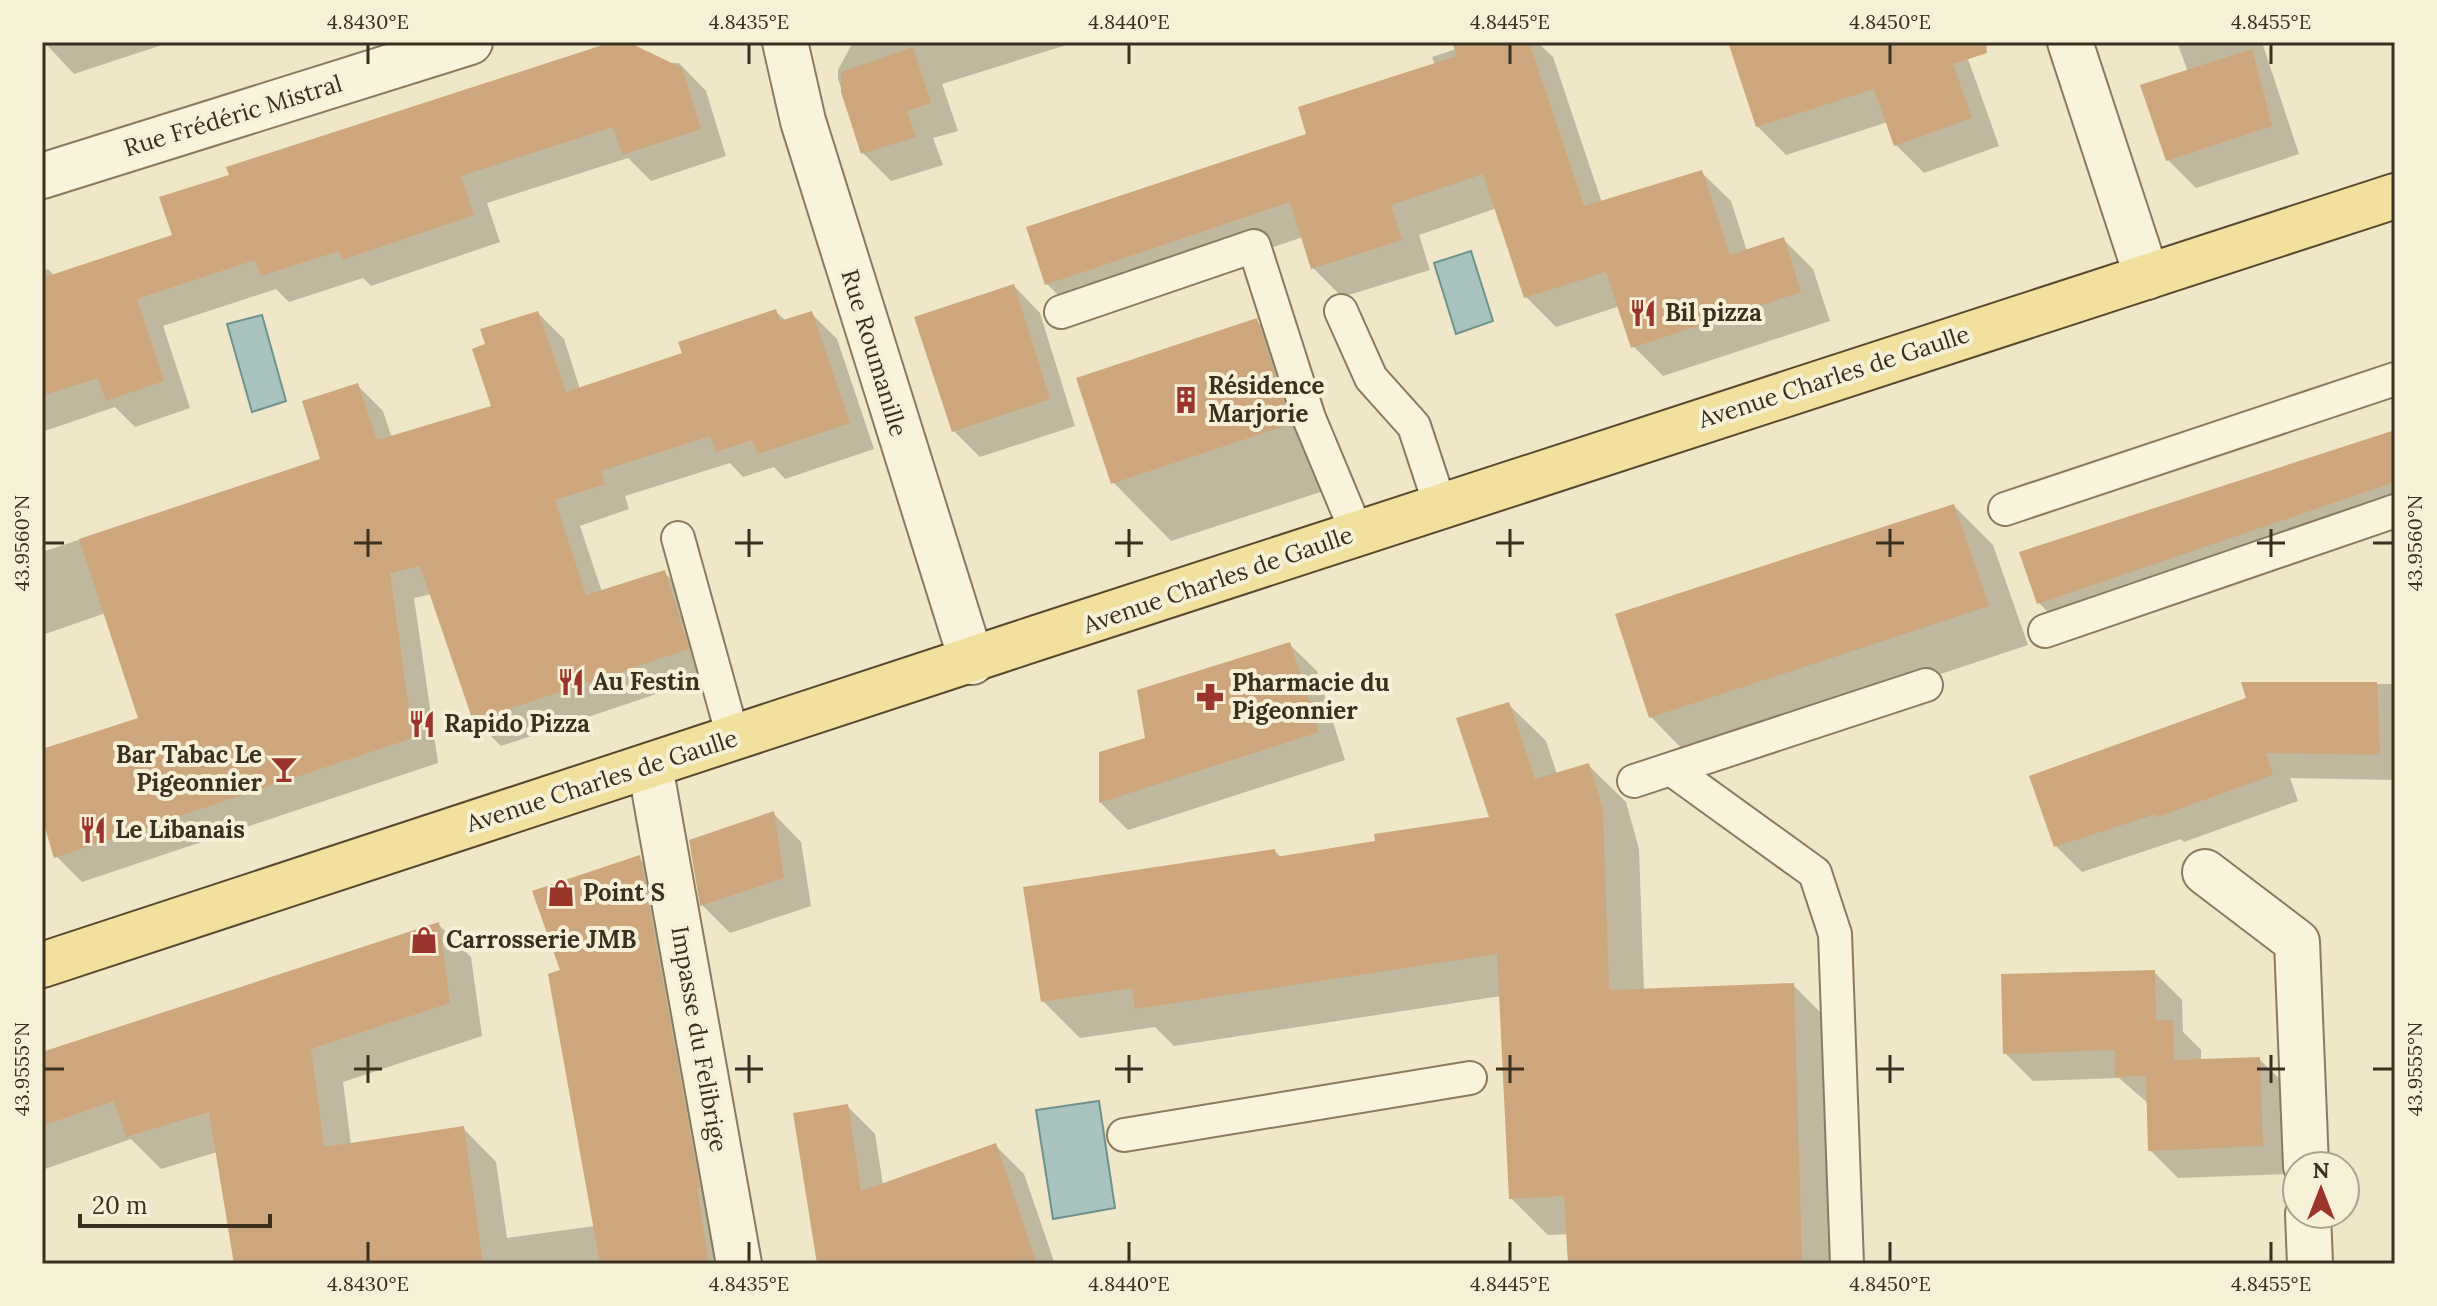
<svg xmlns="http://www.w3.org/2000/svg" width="2437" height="1306" viewBox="0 0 2437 1306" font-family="Lora,serif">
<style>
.water{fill:#a8c3be;stroke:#6e928c;stroke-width:2}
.shadow{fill:#0003}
.building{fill:#cda67d}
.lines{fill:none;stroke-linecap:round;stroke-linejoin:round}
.service-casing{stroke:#8b7a5c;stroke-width:36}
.minor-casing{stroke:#8b7a5c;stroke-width:48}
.primary-casing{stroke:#594730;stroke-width:48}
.service{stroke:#f9f3db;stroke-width:32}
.minor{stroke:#f9f3db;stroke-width:44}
.primary{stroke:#f2e09f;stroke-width:44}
.ticks{fill:none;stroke:#3b3020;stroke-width:3}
.labels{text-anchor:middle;stroke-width:8;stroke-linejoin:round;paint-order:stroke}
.street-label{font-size:24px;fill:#3b3020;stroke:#f6f0d7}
.poi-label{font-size:24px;font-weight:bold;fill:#3b3020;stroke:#f6f0d7;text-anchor:start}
.neatline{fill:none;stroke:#3b3020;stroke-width:3}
.ticks-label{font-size:20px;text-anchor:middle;fill:#3b3020}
</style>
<rect width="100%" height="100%" fill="#efe7c7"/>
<path class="water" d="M1471 251 1493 321 1456 334 1434 263Z
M262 315 286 401 252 412 227 324Z
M1099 1101 1115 1208 1053 1219 1036 1110Z"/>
<path class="shadow" d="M44 42H171L74 74Z
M618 42 667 63H679L706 91 726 156 651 181 628 158 487 203 500 242 371 286 363 278 289 302 276 289 163 326 190 408 135 427 115 407 42 432V271L48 269 55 276 174 236Z
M853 42H1076L942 84 958 131 933 138 943 165 891 181 863 153 838 79V70Z
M1477 42H1537L1553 57 1602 203 1701 172 1731 201 1747 251 1783 239 1813 269 1830 321 1663 376 1633 346 1620 306 1556 327 1526 297 1497 208 1419 235 1430 270 1342 297 1313 268 1303 237 1077 314 1047 284 1029 229 1309 135 1435 65 1432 57Z
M1756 42H1954L1967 56 1999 146 1924 173 1896 145 1888 122 1786 155 1757 126Z
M2177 42H2262L2299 154 2196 188 2168 160 2188 72Z
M1014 286 1040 313 1075 426 980 457 954 431Z
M775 311 786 321 811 313 837 339 874 449 785 479 774 467 743 477 730 463 625 496 629 509 580 526 602 592 664 572 690 598 713 675 501 746 475 720 432 594 414 598 438 763 82 882 56 856 42 811V751L141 720 106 613 42 635V552L322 460 358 386 383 411 392 438 493 407 488 346 538 313 564 339 580 389 685 355Z
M1257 321 1315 379 1348 483 1171 541 1113 482Z
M2395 433V517L2065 629 2039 603Z
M1954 506 1993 545 2028 645 1690 757 1651 717Z
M1289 644 1317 671 1345 760 1128 830 1101 803V754L1147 740Z
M2243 684H2395V780L2290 778 2298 801 2184 842 2181 839 2082 872 2056 846 2249 700Z
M1508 704 1546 741 1557 774 1588 765 1626 802 1639 849 1644 991 1793 985 1830 1022 1837 1264H1570L1568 1234 1548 1235 1511 1198 1501 996 1174 1046 1155 1027 1080 1038 1043 1001 1275 851 1282 858 1378 843 1491 819Z
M773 813 801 842 811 906 730 933 702 905Z
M639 858 672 891 736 1264H236L217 1152 161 1169 131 1139 42 1170V1054L438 924 471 957 482 1036 343 1082 351 1145 463 1128 496 1162 507 1238 595 1226 562 972Z
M2154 972 2182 1000 2183 1032 2201 1050V1061L2259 1059 2288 1087 2291 1174 2178 1178 2150 1150 2149 1104 2119 1078 2033 1081 2005 1053Z
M847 1106 875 1134 883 1185 995 1145 1024 1174 1055 1264H819Z"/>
<path class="building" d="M612 42H628L682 68 701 129 622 155 613 127 461 176 474 215 342 260 339 251 261 276 255 260 137 299 164 381 106 401 98 378 42 396V278L172 235 159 197 229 175 226 167Z
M1452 42H1529L1584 206 1702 170 1730 255 1784 237 1801 292 1631 348 1606 272 1524 298 1483 174 1391 205 1402 240 1311 269 1290 202 1045 285 1026 227 1306 134 1298 107 1457 56Z
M1728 42H1986L1987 53 1953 64 1972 118 1894 146 1874 89 1756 127Z
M913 47 931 103 907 111 916 137 861 154 841 92V72Z
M2252 49 2272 126 2166 161 2140 85Z
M1014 284 1050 399 952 432 914 317Z
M776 309 780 321 812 311 850 423 758 454 752 440 716 452 710 436 601 471 605 484 555 500 586 595 665 570 689 649 473 721 420 566 390 573 413 738 54 858 42 818V749L138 718 79 539 320 459 302 401 358 383 377 440 491 406 472 349 485 344 480 329 538 311 566 392 682 353 678 342Z
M1257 318 1291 424 1111 484 1076 378Z
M2395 430V482L2037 604 2019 552Z
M1954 504 1989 606 1649 718 1615 614Z
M1290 642 1319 732 1099 803V752L1145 738 1137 690Z
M2241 682H2377L2380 755 2266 753 2273 775 2157 817 2156 814 2054 847 2029 776 2246 698Z
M1509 702 1535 779 1589 763 1603 810 1609 990 1794 983 1802 1264H1568L1564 1196 1509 1199 1497 954 1135 1009 1132 988 1041 1002 1023 887 1275 849 1276 857 1375 841 1374 834 1489 817 1456 718Z
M774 811 784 878 700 906 689 840Z
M640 855 700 1188H697L709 1264H600L548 974 560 970 532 891Z
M439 922 450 1003 311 1049 324 1147 464 1126 483 1264H234L209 1112 126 1137 114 1101 42 1126V1052Z
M2155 970 2156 1020H2173L2174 1060 2260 1057 2263 1146 2148 1151 2146 1076 2115 1077V1050L2003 1054 2001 974Z
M848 1104 861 1191 996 1143 1037 1264H817L793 1113Z"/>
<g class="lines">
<g class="service-casing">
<path id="service" d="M1341 311 1371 378 1414 426 1440 505
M1061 312 1254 246 1309 418 1357 533
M2005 509 2395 379
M678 538 733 737
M2045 631 2395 511
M1671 769 1815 873 1835 934 1847 1264
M1634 781 1926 685
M1124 1135 1470 1078"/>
</g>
<g class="minor-casing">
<path id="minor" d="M785 42 803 121 972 662
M2070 42 2147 277
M42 176 470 42
M650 766 739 1264
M2205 872 2297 942 2306 1166
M2308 1214 2310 1264"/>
</g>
<g class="primary-casing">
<path id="primary" d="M42 965C826 707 1609 449 2395 196"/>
</g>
<use href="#service" class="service"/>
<use href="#minor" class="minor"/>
<use href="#primary" class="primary"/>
</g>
<path class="ticks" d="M368 44V64M749 44V64M1129 44V64M1510 44V64M1890 44V64M2271 44V64M368 529V557M749 529V557M1129 529V557M1510 529V557M1890 529V557M2271 529V557M44 543H64M354 543H382M735 543H763M1115 543H1143M1496 543H1524M1876 543H1904M2257 543H2285M2373 543H2393M368 1055V1083M749 1055V1083M1129 1055V1083M1510 1055V1083M1890 1055V1083M2271 1055V1083M44 1069H64M354 1069H382M735 1069H763M1115 1069H1143M1496 1069H1524M1876 1069H1904M2257 1069H2285M2373 1069H2393M368 1242V1262M749 1242V1262M1129 1242V1262M1510 1242V1262M1890 1242V1262M2271 1242V1262"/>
<defs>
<g id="restaurant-bare" transform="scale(2.16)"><path d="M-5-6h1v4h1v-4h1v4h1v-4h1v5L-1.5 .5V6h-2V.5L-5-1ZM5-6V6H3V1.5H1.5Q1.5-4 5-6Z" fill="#9b352b" stroke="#f6f0d7" stroke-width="2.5" paint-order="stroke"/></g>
<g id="building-bare" transform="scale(2.16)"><path d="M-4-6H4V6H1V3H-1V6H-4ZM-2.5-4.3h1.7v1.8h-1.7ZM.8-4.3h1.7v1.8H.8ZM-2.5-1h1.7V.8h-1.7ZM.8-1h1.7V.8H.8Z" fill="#9b352b" stroke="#f6f0d7" stroke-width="2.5" paint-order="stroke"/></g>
<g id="pharmacy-bare" transform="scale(2.16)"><path d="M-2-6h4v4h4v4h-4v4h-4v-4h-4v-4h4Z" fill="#9b352b" stroke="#f6f0d7" stroke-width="2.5" paint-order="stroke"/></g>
<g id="bar-bare" transform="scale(2.16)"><path d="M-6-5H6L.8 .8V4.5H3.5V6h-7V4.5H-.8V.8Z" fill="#9b352b" stroke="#f6f0d7" stroke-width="2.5" paint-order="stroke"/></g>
<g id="shop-bare" transform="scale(2.16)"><path d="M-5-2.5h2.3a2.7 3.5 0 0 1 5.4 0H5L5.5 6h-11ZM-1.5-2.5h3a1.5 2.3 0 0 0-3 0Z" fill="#9b352b" stroke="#f6f0d7" stroke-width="2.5" paint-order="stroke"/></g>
</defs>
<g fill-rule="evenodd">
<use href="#restaurant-bare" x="1643" y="313"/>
<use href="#building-bare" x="1186" y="400"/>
<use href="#restaurant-bare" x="571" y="682"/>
<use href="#pharmacy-bare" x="1210" y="697"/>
<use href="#restaurant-bare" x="422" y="724"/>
<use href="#bar-bare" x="284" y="769"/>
<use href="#restaurant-bare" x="93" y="830"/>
<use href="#shop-bare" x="561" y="893"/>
<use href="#shop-bare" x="424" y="940"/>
</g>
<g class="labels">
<g class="street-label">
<text transform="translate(233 116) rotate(-17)" y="8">Rue Frédéric Mistral</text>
<text transform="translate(874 353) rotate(73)" y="8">Rue Roumanille</text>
<text transform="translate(1834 377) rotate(-18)" y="8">Avenue Charles de Gaulle</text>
<text transform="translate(1218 580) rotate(-19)" y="8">Avenue Charles de Gaulle</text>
<text transform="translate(602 781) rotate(-18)" y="8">Avenue Charles de Gaulle</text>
<text transform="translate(699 1039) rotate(80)" y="8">Impasse du Felibrige</text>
</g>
<g class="poi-label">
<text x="1665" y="321">Bil pizza</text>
<text x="1208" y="394">Résidence<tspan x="1208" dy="28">Marjorie</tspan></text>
<text x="593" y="690">Au Festin</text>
<text x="1232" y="691">Pharmacie du<tspan x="1232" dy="28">Pigeonnier</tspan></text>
<text x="444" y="732">Rapido Pizza</text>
<text x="262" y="763" text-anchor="end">Bar Tabac Le<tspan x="262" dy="28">Pigeonnier</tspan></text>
<text x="115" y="838">Le Libanais</text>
<text x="583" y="901">Point S</text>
<text x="446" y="948">Carrosserie JMB</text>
</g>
</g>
<rect width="2437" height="1306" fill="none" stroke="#f6f0d7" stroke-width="88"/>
<g transform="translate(2321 1190)"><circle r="38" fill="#f6f0d7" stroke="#aba38e" stroke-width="2"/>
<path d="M0-6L14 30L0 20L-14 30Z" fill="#9b352b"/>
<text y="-12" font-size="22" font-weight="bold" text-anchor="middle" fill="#3b3020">N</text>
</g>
<path d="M80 1214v12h190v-12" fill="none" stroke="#3b3020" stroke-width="4"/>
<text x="92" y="1214" font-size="24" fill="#3b3020" stroke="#f6f0d7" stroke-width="6" paint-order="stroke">20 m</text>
<rect x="44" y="44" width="2349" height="1218" class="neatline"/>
<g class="ticks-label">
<text x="368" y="29">4.8430°E</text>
<text x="749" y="29">4.8435°E</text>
<text x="1129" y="29">4.8440°E</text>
<text x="1510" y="29">4.8445°E</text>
<text x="1890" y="29">4.8450°E</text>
<text x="2271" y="29">4.8455°E</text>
<text transform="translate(22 543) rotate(-90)" y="7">43.9560°N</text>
<text transform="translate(2415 543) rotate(-90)" y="7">43.9560°N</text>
<text transform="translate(22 1069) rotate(-90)" y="7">43.9555°N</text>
<text transform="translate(2415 1069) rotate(-90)" y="7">43.9555°N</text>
<text x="368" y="1291">4.8430°E</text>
<text x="749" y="1291">4.8435°E</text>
<text x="1129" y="1291">4.8440°E</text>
<text x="1510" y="1291">4.8445°E</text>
<text x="1890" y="1291">4.8450°E</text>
<text x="2271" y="1291">4.8455°E</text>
</g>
</svg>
